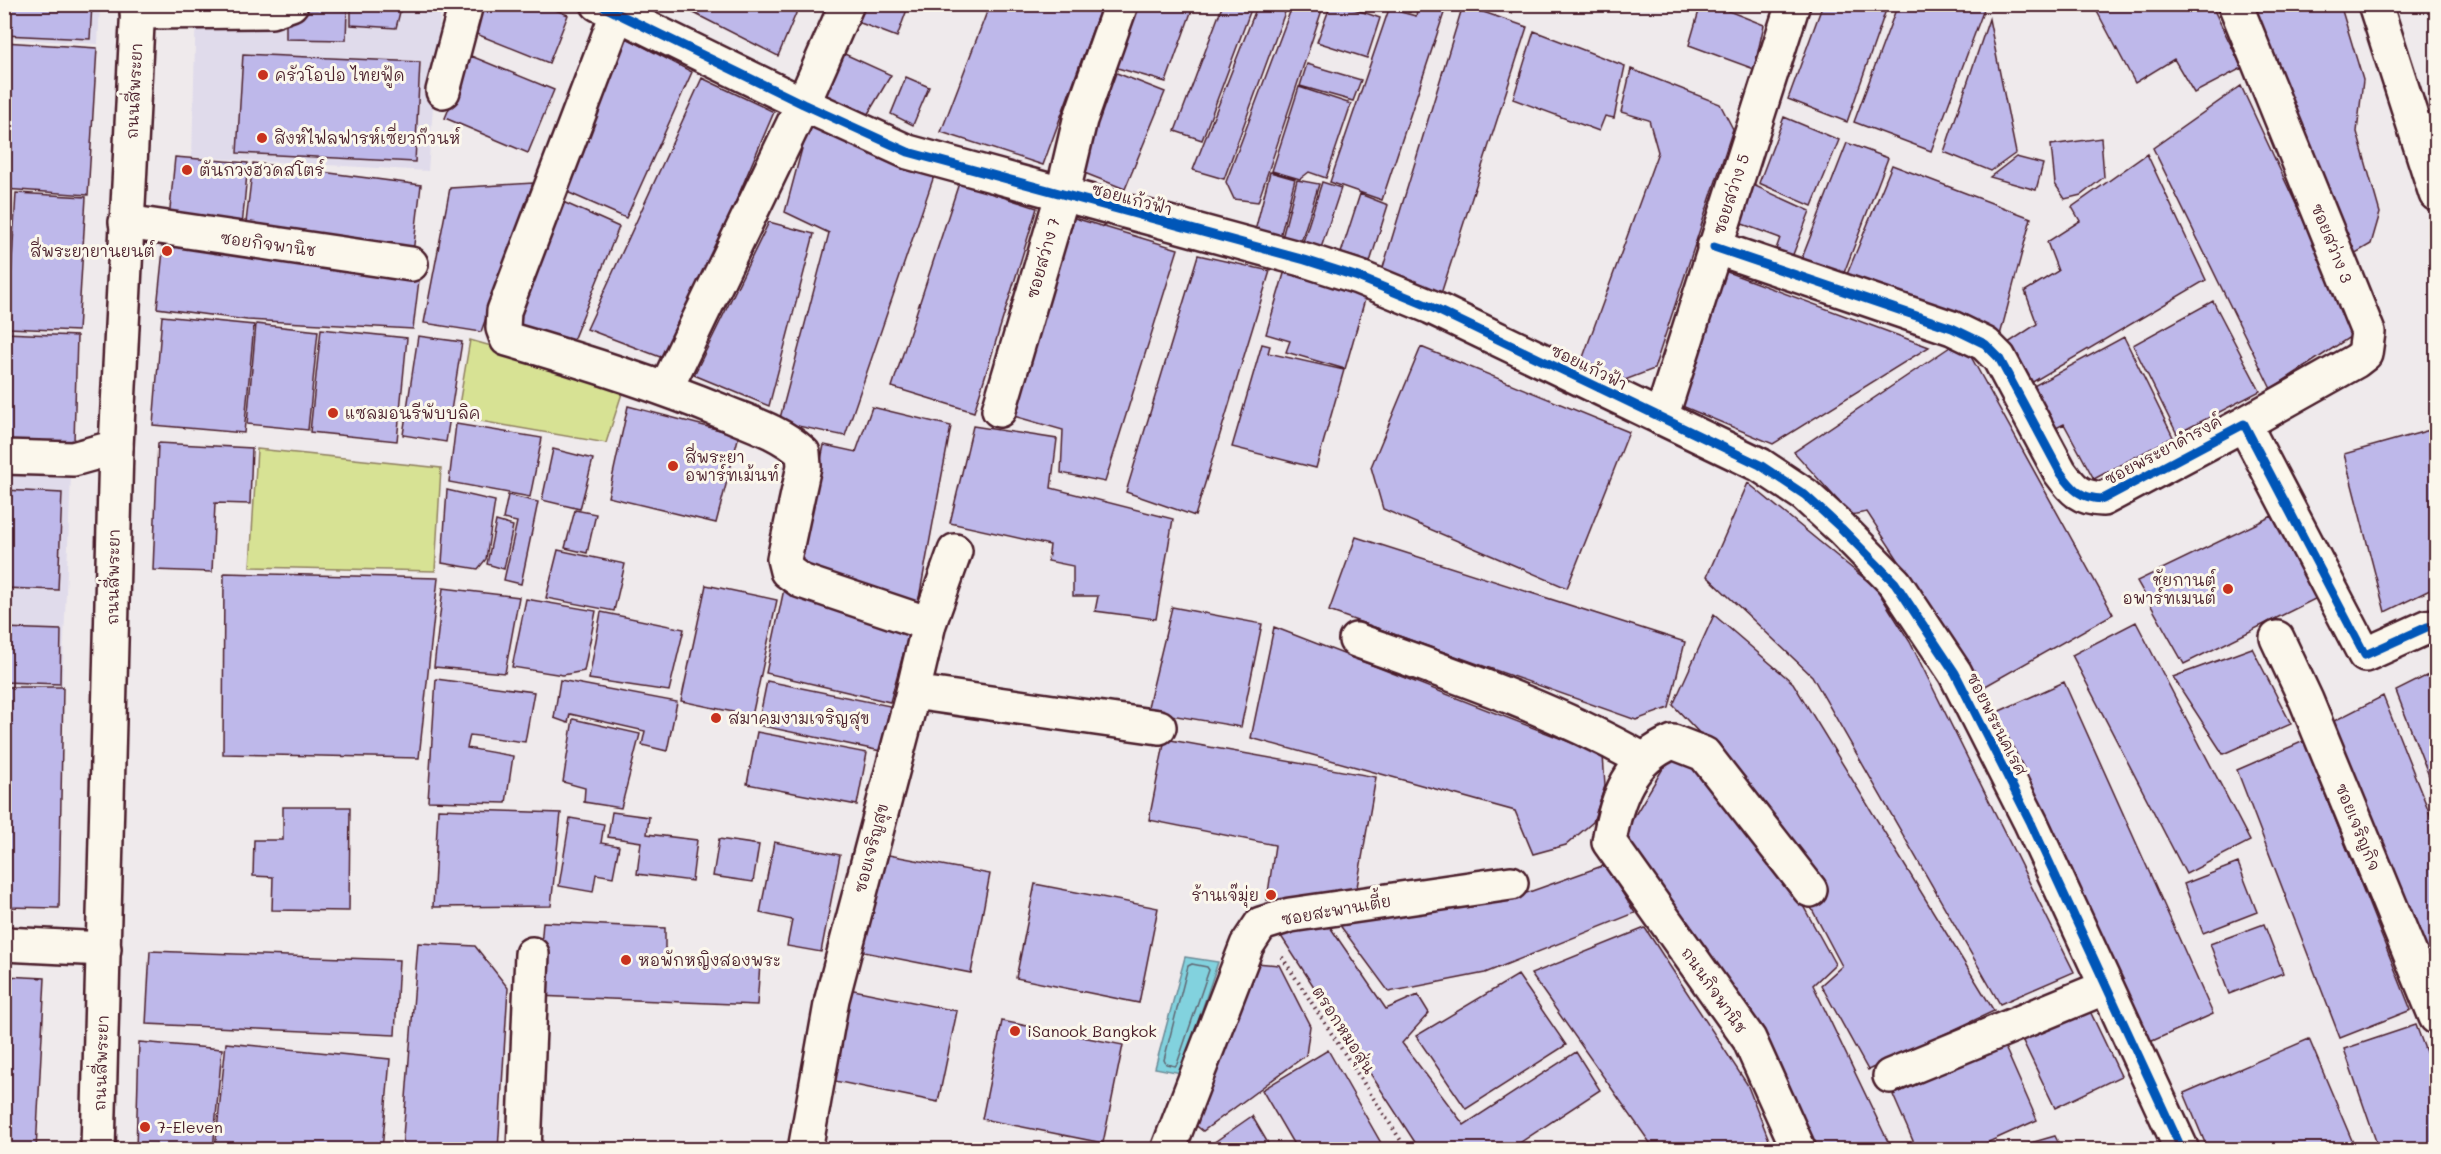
<svg xmlns="http://www.w3.org/2000/svg" width="2441" height="1154" viewBox="0 0 2441 1154" font-family="Mali,'Playpen Sans Thai',sans-serif">
<style>
.built{fill:#e0dbeb}
.green{fill:#d7e294;stroke:#908060;stroke-width:1.5}
.water{fill:#82d2de;stroke:#6c8a96;stroke-width:1.5}
.lines{fill:none;stroke-linecap:round;stroke-linejoin:round}
.shore{stroke:#606773;stroke-width:1.5}
.building{fill:#beb8ea;stroke:#4a1f2b;stroke-width:1.5}
.minor-casing{stroke:#4a1f2b;stroke-width:38}
.major-casing{stroke:#4a1f2b;stroke-width:38}
.highway-casing{stroke:#4a1f2b;stroke-width:38}
.path{stroke:#4a1f2b;stroke-width:4;stroke-dasharray:1.5 4.5;stroke-linecap:butt}
.minor{stroke:#fbf7ec;stroke-width:33}
.major{stroke:#fbf7ec;stroke-width:33}
.highway{stroke:#fbf7ec;stroke-width:33}
.cycleway-casing{stroke:#fbf7ec;stroke-width:13}
.cycleway{stroke:#0057b8;stroke-width:9}
.poi-dot{fill:#c8321e;stroke:#fbf7ec;stroke-width:2}
.labels{text-anchor:middle;stroke-width:6;stroke-linejoin:round;paint-order:stroke}
.poi-label{font-size:16px;fill:#4a1f2b;stroke:#fbf7ec;text-anchor:start}
.street-label{font-size:16px;fill:#4a1f2b;stroke:#fbf7ec}
</style>
<rect width="100%" height="100%" fill="#efeaec"/>
<filter id="ink" filterUnits="userSpaceOnUse"><feTurbulence type="fractalNoise" baseFrequency=".0167" numOctaves="2"/><feDisplacementMap in="SourceGraphic" scale="12" xChannelSelector="R" yChannelSelector="G"/><feConvolveMatrix kernelMatrix="1 2 1 2 8 2 1 2 1" color-interpolation-filters="sRGB"/></filter>
<g filter="url(#ink)">
<path class="built" d="M4 5H100L98 44 5 38Z
M196 5H441L428 171 192 157Z
M5 328 77 336 62 686H5Z"/>
<path class="green" d="M470 340 625 384 606 443 457 417Z
M257 449 441 468 435 571 250 567Z"/>
<path class="water" d="M1185 957 1218 962 1181 1073 1155 1068Z"/>
<g class="lines">
<path class="shore" d="M1192 964 1207 967 1209 970 1177 1064 1175 1066 1166 1064 1164 1060 1188 966Z"/>
</g>
<path class="building" d="M4 4H92L90 39 4 35Z
M343 4H402L396 28 351 25V5Z
M481 4H541L568 15 549 63 469 31Z
M676 4H800L778 56Z
M857 4H909L897 37 850 19Z
M990 4H1102L1043 165 941 132Z
M1130 4H1194L1166 82 1107 65Z
M1223 4H1253L1202 140 1175 131Z
M1258 4H1288L1224 179 1193 170Z
M1293 4H1324L1258 202 1234 199 1226 182Z
M1331 4H1340L1380 18 1367 58 1317 42Z
M1377 4H1412L1410 12Z
M1418 4H1447L1382 200 1330 182 1389 9 1416 16Z
M1487 4H1514L1511 13Z
M1701 4H1711L1764 25 1754 69 1689 45Z
M1823 4H1888L1847 122 1788 99Z
M1898 4H1969L1984 9 1931 151 1854 122Z
M2093 4H2211L2242 68 2194 93 2174 59 2135 83Z
M2253 4H2340L2363 80 2357 132 2380 213 2371 244 2354 254Z
M1463 5 1527 27 1439 300 1381 274Z
M286 8 347 10 346 40 286 39Z
M1989 19 2016 153 1991 171 1944 152Z
M1534 31 1625 66 1614 118 1605 116 1599 131 1513 99Z
M623 36 692 72 626 218 558 188Z
M4 42 97 48 88 195 4 189Z
M838 51 891 75 853 139 806 117Z
M243 54 420 62 415 162 237 153Z
M471 56 554 90 528 153 445 118Z
M1091 63 1165 92 1125 189 1054 161Z
M1307 64 1361 80 1353 101 1300 86Z
M1631 69 1720 104 1733 129 1654 369 1625 380 1582 360 1658 152 1649 120 1621 112Z
M906 77 929 87 913 125 891 114Z
M702 78 774 112 668 360 587 329Z
M2241 86 2356 333 2271 389 2153 148Z
M1299 87 1351 104 1326 178 1309 172 1300 179 1272 171Z
M1784 117 1839 140 1812 206 1759 183Z
M808 126 934 176 845 436 779 422 829 233 785 212Z
M2101 138 2104 177 2081 195 2065 199 2055 184 2051 145Z
M1847 143 1888 158 1842 278 1802 258Z
M2147 154 2206 280 2031 383 2008 343 2037 324 2025 291 2058 271 2047 242 2080 221 2072 207Z
M175 157 248 163 242 227 169 219Z
M2016 157 2043 164 2036 190 1990 177Z
M253 163 421 185 413 253 245 231Z
M1892 165 2031 218 1997 347 1843 284Z
M1270 172 1295 179 1279 241 1254 235Z
M1297 180 1319 184 1300 245 1281 242Z
M1322 182 1341 188 1320 251 1302 245Z
M533 183 481 332 424 323 450 188Z
M959 183 1037 208 974 412 892 387Z
M1751 184 1810 211 1792 257 1775 252 1780 238 1737 222Z
M16 193 86 197 78 331 8 328Z
M1360 194 1388 205 1370 262 1341 253Z
M554 198 619 227 567 355 510 336Z
M1071 217 1178 249 1105 482 1061 473 1063 430 1010 415Z
M4 220H8L5 268H4Z
M769 222 814 234 769 406 694 375Z
M164 241 419 280 413 329 247 320 157 308Z
M1198 255 1270 271 1195 516 1126 492Z
M1286 267 1368 289 1345 369 1286 352 1290 341 1266 334Z
M1719 269 1929 347 1773 444 1682 406Z
M2213 301 2260 391 2177 434 2133 345Z
M162 316 254 325 244 433 153 425Z
M256 324 318 331 308 430 247 424Z
M321 329 407 338 397 441 310 432Z
M4 333 77 336 74 442 4 440Z
M418 336 462 342 446 442 403 435Z
M2124 337 2173 437 2094 479 2064 424 2050 431 2028 389Z
M1262 344 1270 346 1268 353 1344 370 1316 468 1232 447Z
M1421 347 1629 432 1567 588 1383 509 1371 467Z
M1950 347 1970 355 2113 614 1982 688 1867 512 1851 515 1794 452Z
M628 406 739 435 716 523 608 497Z
M872 407 951 426 917 609 799 569 824 445 856 452Z
M456 424 542 438 530 497 449 482Z
M973 426 1057 439 1051 488 1173 519 1156 619 1095 611 1098 596H1073V566L1048 561 1050 545 950 523Z
M2430 430 2436 451V587L2385 612 2344 454Z
M158 443 252 448 250 504 215 503 212 572 153 570Z
M553 449 593 459 580 509 542 500Z
M1748 483 1876 588 1910 642 2074 972 2000 1004 1812 676 1707 576Z
M4 490 62 493 58 590 4 588Z
M447 490 495 501 486 559 478 569 442 563Z
M508 495 538 502 521 584 504 580 517 522 503 519Z
M575 510 596 514 587 553 565 548Z
M2272 516 2319 597 2184 664 2137 581Z
M496 521 513 526 504 569 487 564Z
M1356 537 1685 642 1669 708 1636 720 1329 611Z
M558 550 625 564 614 611 546 598Z
M224 573 438 578 419 758 223 754Z
M706 585 777 600 752 716 681 701Z
M443 588 519 597 505 673 434 667Z
M784 589 910 629 890 702 766 673Z
M526 599 596 611 584 671 563 675 512 667Z
M1172 607 1262 624 1241 727 1147 711Z
M601 612 684 629 669 691 589 679Z
M1714 615 1793 683 1994 1011 1868 1070 1821 985 1842 966 1807 900 1705 739 1673 705Z
M2136 622 2250 841 2186 874 2072 655Z
M1274 627 1603 755 1605 786 1593 822 1566 845 1533 854 1515 811 1251 738Z
M4 628 61 630 60 684 4 682Z
M2252 648 2291 724 2223 754 2173 677Z
M2436 671V794L2396 691Z
M436 679 534 692 525 742 470 735 467 748 513 756 506 803 428 801Z
M560 680 677 702 667 751 642 745 645 731 570 714 568 723 554 718Z
M767 681 890 706 881 751 758 725Z
M2064 682 2213 1014 2141 1046 1993 714Z
M4 687H63L59 908 4 907Z
M2383 696 2436 829V976L2324 726Z
M573 719 640 734 621 808 584 802 585 788 563 782Z
M757 732 867 753 857 805 747 784Z
M1165 739 1376 777 1356 893 1267 900 1275 845 1149 820Z
M2304 741 2411 1010 2340 1038 2237 770Z
M1671 755 1689 759 1802 904 1835 964 1813 985 1892 1150H1812L1620 840Z
M283 807H350L349 911 272 910 273 877 253 876 254 840H283Z
M438 809 561 813 551 906 433 907Z
M612 812 649 817 647 834 697 840 692 881 637 874 641 842 608 837Z
M570 818 604 824 601 843 619 846 613 877 596 874 593 892 559 886Z
M719 839 759 845 753 882 713 876Z
M774 842 840 855 821 952 787 946 792 920 760 913Z
M878 853 990 874 971 973 859 951Z
M2238 863 2257 912 2203 933 2184 884Z
M1605 865 1635 913 1485 973 1389 992 1339 924 1518 896Z
M1035 884 1158 908 1139 1003 1016 978Z
M543 922 665 928V956L760 964 757 1005 537 996Z
M1328 924 1386 1009 1418 995 1429 1013 1402 1043 1464 1125 1576 1052 1600 1090 1509 1150H1420L1279 933Z
M2264 924 2283 973 2229 994 2210 944Z
M1645 928 1747 1084 1773 1150H1655L1531 974Z
M418 943 475 946 508 988 498 1150H402Z
M150 951 399 960 395 1035 146 1024Z
M1256 963 1279 965 1310 1026 1306 1055 1203 1131 1189 1120Z
M1518 975 1566 1045 1466 1109 1416 1036Z
M4 976 45 978 36 1150H4Z
M844 988 957 1011 938 1102 825 1079Z
M2088 1007 2121 1076 2055 1108 2022 1039Z
M1002 1021 1123 1045 1103 1143 982 1119Z
M2416 1025 2436 1079V1150H2379L2344 1049Z
M2309 1039 2356 1150H2208L2184 1093Z
M139 1042 222 1049 213 1150H136Z
M226 1043 390 1059 382 1150H215Z
M2004 1045 2037 1120 1971 1150H1917L1893 1095Z
M1328 1050 1385 1150H1297L1262 1090Z
M1252 1116 1272 1150H1203Z
M2055 1136 2062 1150H2006Z"/>
<g class="lines">
<g class="minor-casing">
<path id="minor" d="M598 4 803 104 908 152 1305 260 1358 277 1431 307 1760 465 1805 495 1841 528 1895 583 1955 673 2031 823 2182 1150
M2235 4 2368 332 2365 354 2356 361 2244 424
M137 12 271 11 291 4
M617 14 504 311 503 328 507 339C580 360 651 382 721 411 750 423 780 432 803 453L804 466 784 559 787 571 801 581 929 624
M443 91 466 4
M126 222 411 264
M1714 247 1952 328 1985 344 1999 358 2060 472C2073 490 2080 498 2103 499L2244 424 2365 655 2427 627 2436 626
M666 388 803 104 847 4
M999 410 1062 196 1080 120 1121 4
M1661 418 1793 4
M4 457 73 459 116 447
M2277 638 2306 700 2436 1017
M1356 640C1454 675 1552 708 1642 759
M913 692 1159 727
M4 944 104 949
M1890 1076 2106 987
M524 1150 532 954
M805 1150 832 999 913 692 929 624 955 551
M1168 1150 1247 945 1261 924 1290 915 1511 883
M1799 1150 1749 1039 1609 842C1616 799 1630 759 1673 742L1704 754 1810 890"/>
</g>
<g class="major-casing">
<path id="major" d="M98 1150 116 447 138 4"/>
</g>
<g class="highway-casing">
<path id="highway" d="M2375 4 2436 194"/>
</g>
<path class="path" d="M1282 957 1407 1150"/>
<use href="#minor" class="minor"/>
<use href="#major" class="major"/>
<use href="#highway" class="highway"/>
<g class="cycleway-casing">
<path id="cycleway" d="M598 4 803 104 908 152 1305 260 1358 277 1431 307 1760 465 1805 495 1841 528 1895 583 1955 673 2031 823 2182 1150
M1714 247 1952 328 1985 344 1999 358 2060 472C2073 490 2080 498 2103 499L2244 424 2365 655 2427 627 2436 626"/>
</g>
<use href="#cycleway" class="cycleway"/>
</g>
</g>
<g class="poi-dot">
<circle cx="263" cy="75" r="6"/>
<circle cx="262" cy="138" r="6"/>
<circle cx="187" cy="170" r="6"/>
<circle cx="167" cy="251" r="6"/>
<circle cx="333" cy="413" r="6"/>
<circle cx="673" cy="466" r="6"/>
<circle cx="2228" cy="589" r="6"/>
<circle cx="716" cy="718" r="6"/>
<circle cx="1271" cy="895" r="6"/>
<circle cx="626" cy="960" r="6"/>
<circle cx="1015" cy="1031" r="6"/>
<circle cx="145" cy="1127" r="6"/>
</g>
<g class="labels">
<g class="poi-label">
<text x="275" y="81">ครัวโอปอ ไทยฟู้ด</text>
<text x="274" y="144">สิงห์ไฟลฟารห์เซี่ยวก๊วนห์</text>
<text x="199" y="176">ตันกวงฮวดสโตร์</text>
<text x="155" y="257" text-anchor="end">สี่พระยายานยนต์</text>
<text x="345" y="419">แซลมอนรีพับบลิค</text>
<text x="685" y="463">สี่พระยา<tspan x="685" dy="18">อพาร์ทเม้นท์</tspan></text>
<text x="2216" y="586" text-anchor="end">ชัยกานต์<tspan x="2216" dy="18">อพาร์ทเมนต์</tspan></text>
<text x="728" y="724">สมาคมงามเจริญสุข</text>
<text x="1259" y="901" text-anchor="end">ร้านเจ๊มุ่ย</text>
<text x="638" y="966">หอพักหญิงสองพระ</text>
<text x="1027" y="1037">iSanook Bangkok</text>
<text x="157" y="1133">7-Eleven</text>
</g>
<g class="street-label">
<text transform="translate(134 91) rotate(-87)" y="6">ถนนสี่พระยา</text>
<text transform="translate(1731 194) rotate(-72)" y="6">ซอยสว่าง 5</text>
<text transform="translate(1132 199) rotate(15)" y="6">ซอยแก้วฟ้า</text>
<text transform="translate(2332 243) rotate(68)" y="6">ซอยสว่าง 3</text>
<text transform="translate(268 244) rotate(8)" y="6">ซอยกิจพานิช</text>
<text transform="translate(1043 258) rotate(-74)" y="6">ซอยสว่าง 7</text>
<text transform="translate(1589 367) rotate(26)" y="6">ซอยแก้วฟ้า</text>
<text transform="translate(2163 450) rotate(-28)" y="6">ซอยพระยาดำรงค์</text>
<text transform="translate(113 577) rotate(-89)" y="6">ถนนสี่พระยา</text>
<text transform="translate(1997 724) rotate(63)" y="6">ซอยพระนคเรศ</text>
<text transform="translate(2358 827) rotate(68)" y="6">ซอยเจริญกิจ</text>
<text transform="translate(871 848) rotate(-75)" y="6">ซอยเจริญสุข</text>
<text transform="translate(1336 910) rotate(-10)" y="6">ซอยสะพานเตี้ย</text>
<text transform="translate(1714 990) rotate(55)" y="6">ถนนกิจพานิช</text>
<text transform="translate(1344 1030) rotate(57)" y="6">ตรอกหมอสุ่น</text>
<text transform="translate(101 1063) rotate(-88)" y="6">ถนนสี่พระยา</text>
</g>
</g>
<rect width="2441" height="1154" fill="none" stroke="#fbf7ec" stroke-width="24"/>
<rect x="12" y="12" width="2417" height="1130" fill="none" stroke="#4a1f2b" stroke-width="2" filter="url(#ink)"/>
</svg>
